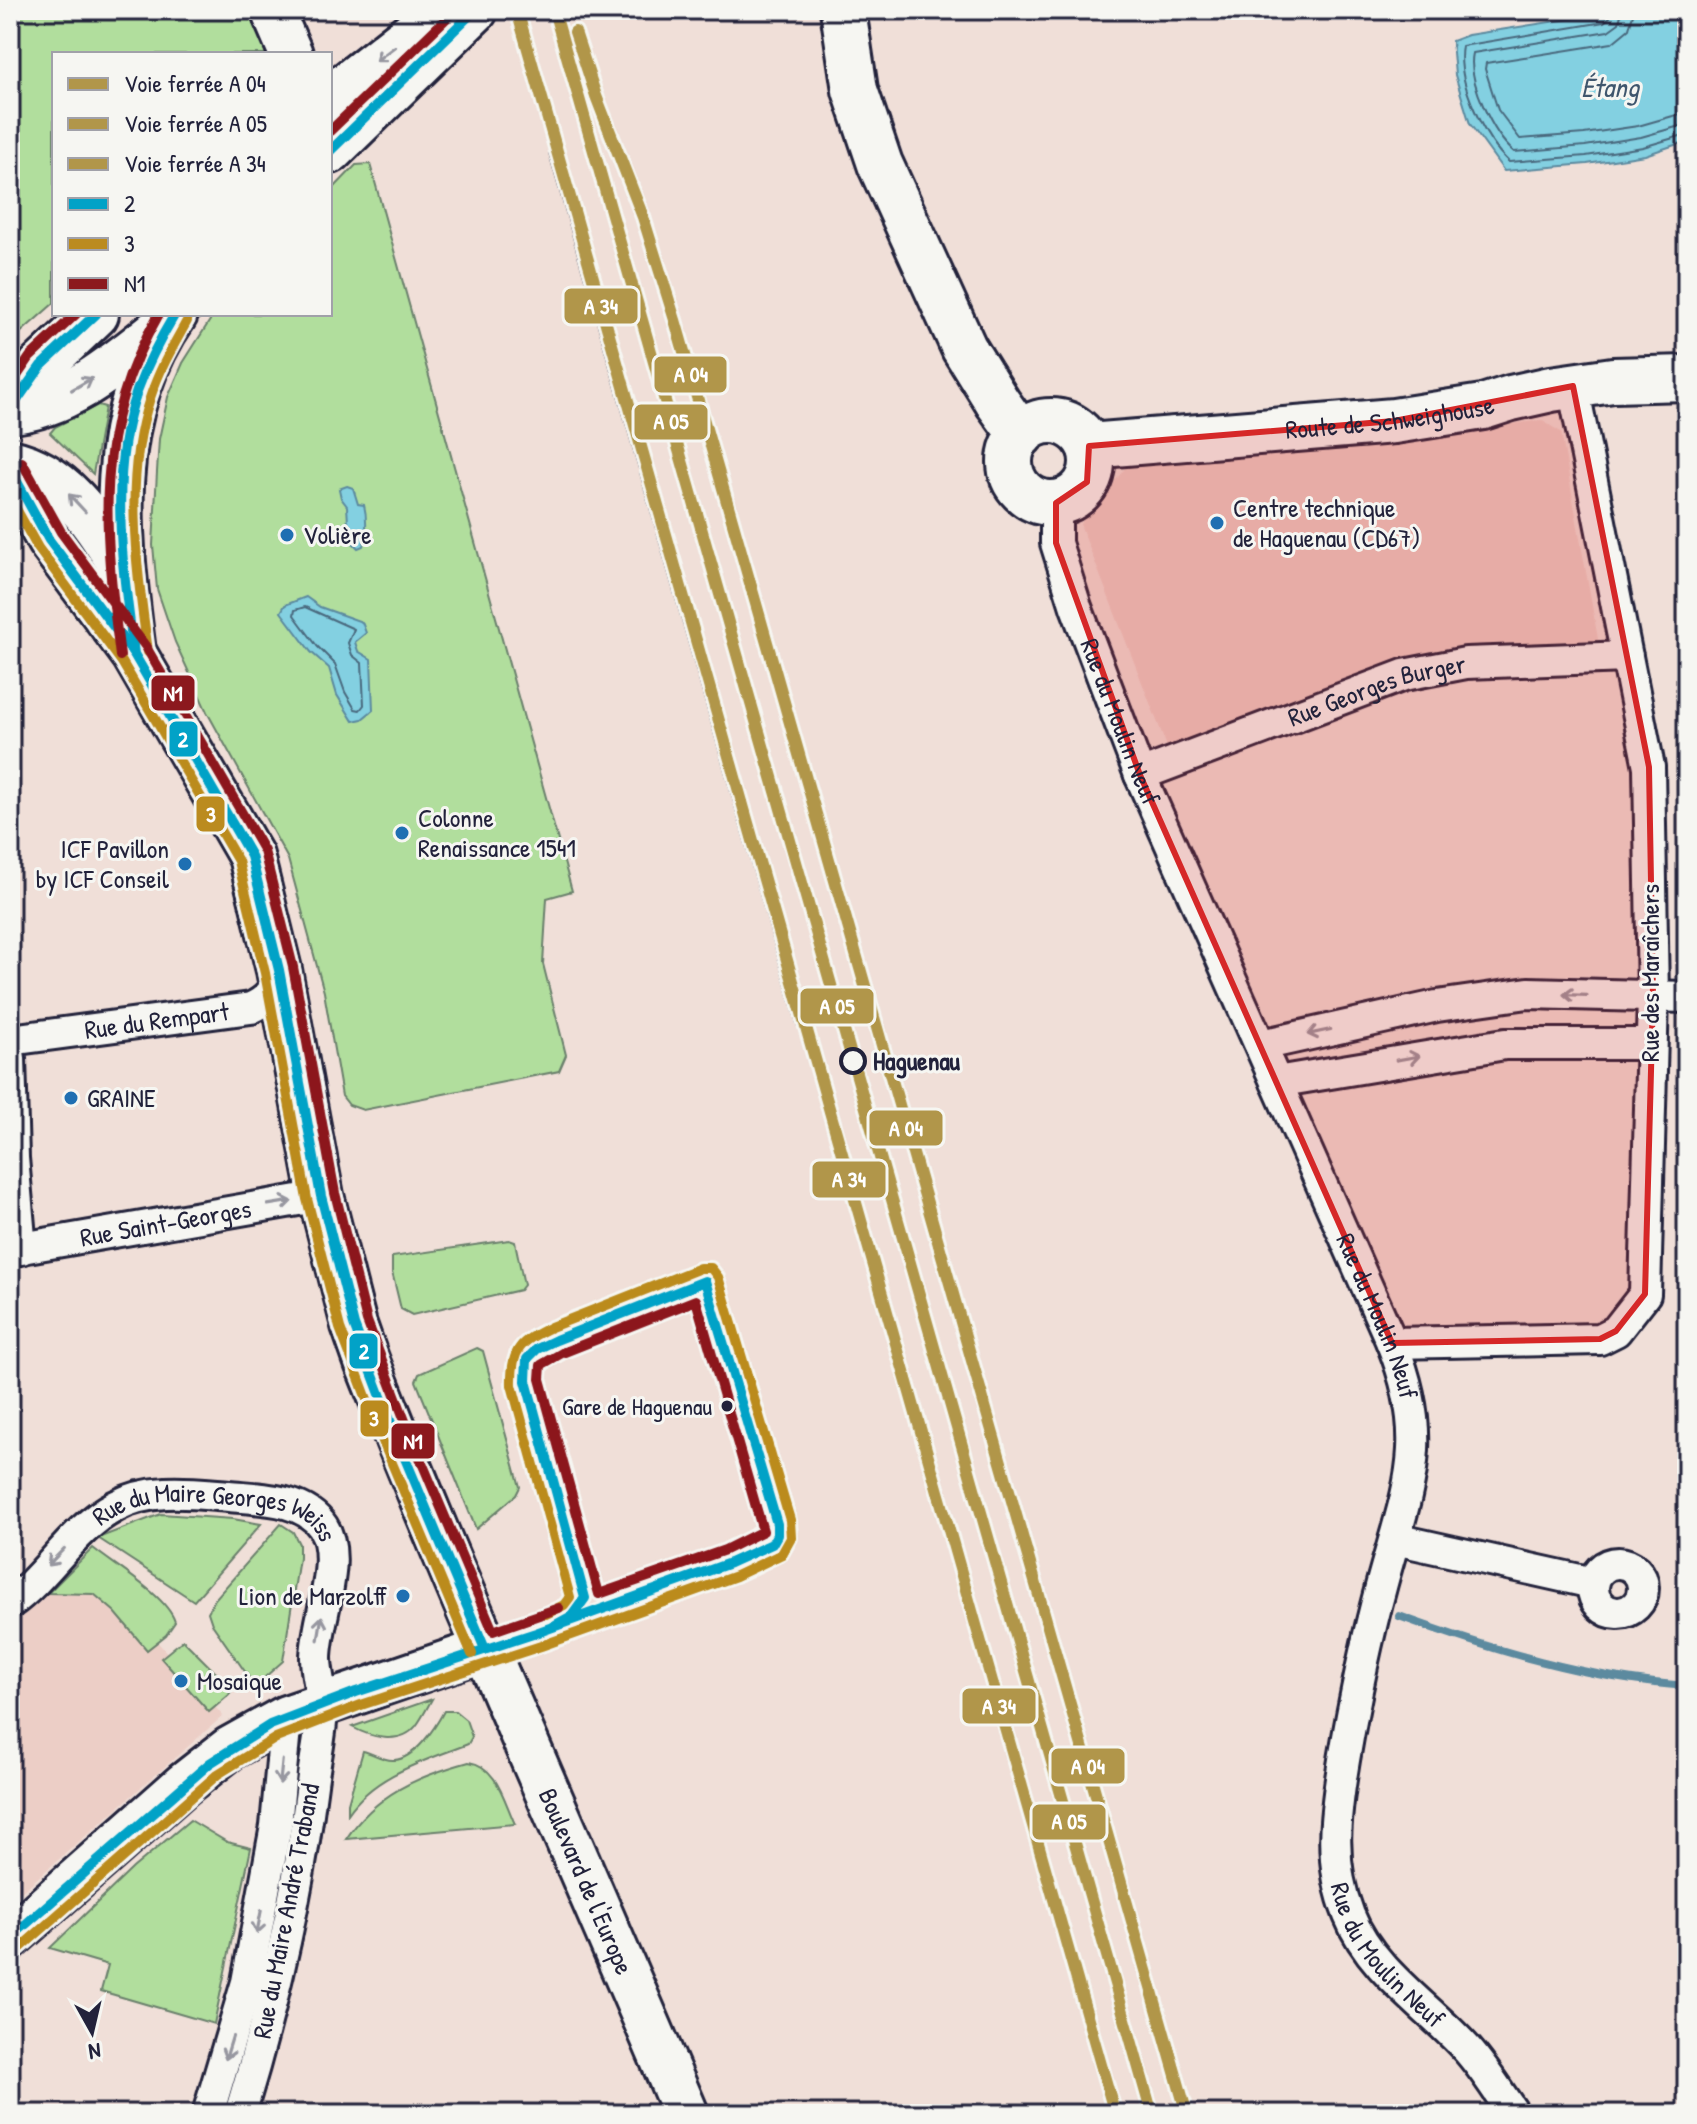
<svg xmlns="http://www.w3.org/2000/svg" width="1697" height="2124" viewBox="0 0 1697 2124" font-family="'Patrick Hand',sans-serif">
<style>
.built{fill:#eccec6}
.green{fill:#b1de9d;stroke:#6a806c;stroke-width:2}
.water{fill:#83d0e1;stroke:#5c8a9f;stroke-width:2}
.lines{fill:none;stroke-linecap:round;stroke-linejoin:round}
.shore{stroke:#49687d;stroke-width:2}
.stream{stroke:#5c8a9f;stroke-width:8}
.street-casing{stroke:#22223b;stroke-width:36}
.secondary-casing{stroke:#22223b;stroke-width:48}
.primary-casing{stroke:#22223b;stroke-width:50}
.street{stroke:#f6f6f2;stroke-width:30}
.secondary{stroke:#f6f6f2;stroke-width:42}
.primary{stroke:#f6f6f2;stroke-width:44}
.rail-casing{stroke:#22223b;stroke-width:9}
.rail{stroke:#f6f6f2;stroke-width:6;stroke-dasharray:18;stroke-linecap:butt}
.bus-1-casing{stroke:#f6f6f2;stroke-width:16}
.bus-2-casing{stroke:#f6f6f2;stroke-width:16}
.bus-3-casing{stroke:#f6f6f2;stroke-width:16}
.bus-1{stroke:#02a2c7;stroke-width:10}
.bus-2{stroke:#bb8b1f;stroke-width:10}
.bus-3{stroke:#8c191e;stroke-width:10}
.rail-1-casing{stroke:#f6f6f2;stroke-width:18}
.rail-2-casing{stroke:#f6f6f2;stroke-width:18}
.rail-3-casing{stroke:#f6f6f2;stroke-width:18}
.rail-1{stroke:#b1964a;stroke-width:12}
.rail-2{stroke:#b1964a;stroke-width:12}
.rail-3{stroke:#b1964a;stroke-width:12}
.oneway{stroke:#9797a0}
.marked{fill:#d62828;fill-opacity:0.2;stroke:#d62828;stroke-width:6;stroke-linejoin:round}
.poi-dot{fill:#1f6fb2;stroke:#f6f6f2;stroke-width:3}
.stop-dot{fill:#f6f6f2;stroke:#22223b;stroke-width:4}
.bus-dot{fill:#22223b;stroke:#f6f6f2;stroke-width:3}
.labels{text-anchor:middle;stroke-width:6;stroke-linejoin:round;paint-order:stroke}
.bus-label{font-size:24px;fill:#22223b;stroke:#f6f6f2;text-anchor:end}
.street-label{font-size:26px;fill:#22223b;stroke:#f6f6f2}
.poi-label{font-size:26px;fill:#22223b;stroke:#f6f6f2;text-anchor:start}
.stop-label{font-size:26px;font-weight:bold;fill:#22223b;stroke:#f6f6f2;text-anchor:start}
.water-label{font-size:28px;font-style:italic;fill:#3f566d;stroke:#f6f6f2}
.line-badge{stroke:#f6f6f2;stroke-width:3}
.badge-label{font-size:22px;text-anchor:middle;font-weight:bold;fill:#fff}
</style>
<rect width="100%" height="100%" fill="#f0dfd8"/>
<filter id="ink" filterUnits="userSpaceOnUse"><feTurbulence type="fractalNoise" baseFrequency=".0125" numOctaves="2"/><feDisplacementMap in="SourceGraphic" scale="16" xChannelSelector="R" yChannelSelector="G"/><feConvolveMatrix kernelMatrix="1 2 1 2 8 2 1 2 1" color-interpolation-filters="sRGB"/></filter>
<g filter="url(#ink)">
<path class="built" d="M1541 420 1561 432 1600 650 1443 658 1168 749 1080 524 1127 466 1338 449Z
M80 1583 122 1602 223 1716 10 1902V1658L19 1649 10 1640V1627L48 1593Z"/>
<path class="green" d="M10 10H255L273 54H54V303L10 342Z
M370 164 572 891 547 898 543 964 566 1055 559 1071 363 1110 349 1105 342 1096 324 992 288 859 207 712 175 642 157 589 153 545 157 472 159 439 168 397 183 363 214 314H330V192L356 165Z
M98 405 105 407 93 474 50 433 55 427Z
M509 1240 515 1242 524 1285 520 1290 412 1315 401 1309 392 1272V1257Z
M477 1348 483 1351 520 1487 516 1495 476 1529 416 1381 419 1374Z
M161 1514 233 1519 261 1524 194 1601 98 1538Z
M281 1524 293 1532 299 1544V1558L283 1661 255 1686 212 1624 208 1612 215 1599Z
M93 1548C115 1566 167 1596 175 1622L166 1635 147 1650 115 1612 94 1594 48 1593Z
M183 1640 232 1689 229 1695 209 1712 161 1658Z
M432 1699C427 1708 422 1718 416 1726 400 1746 370 1737 352 1727Z
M444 1711H455L466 1720 472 1737 468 1744C425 1761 375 1774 348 1814V1803L363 1751C373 1753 383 1761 394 1760 415 1759 435 1728 444 1711Z
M469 1762C497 1766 504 1801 515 1824L346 1839C376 1794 418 1776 469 1762Z
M190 1820 227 1842 251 1848 214 2024 101 1991 108 1965 50 1948 133 1868Z"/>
<path class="water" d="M1627 10H1687V141L1645 155 1587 164 1504 171 1470 124 1455 75 1452 41 1468 35Z
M347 486 353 488 358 504 364 505C367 516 367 534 363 546L358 548 349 539 347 506 341 498 339 489Z
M306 597 320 607 362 622 366 633 355 642 358 651 371 659 373 710 362 719 353 721 337 695 329 668 311 652 281 612 285 605Z"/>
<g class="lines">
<path class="shore" d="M1612 10 1610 17 1604 22 1462 46C1456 81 1484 139 1509 162L1586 156 1643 147 1687 134
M1622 10 1619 23 1608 31 1473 53C1467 81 1493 134 1514 152L1585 146 1641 137 1687 124
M1634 10 1629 29 1612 43 1486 63 1485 69 1498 110 1520 139 1584 134 1638 126 1687 112
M305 607 354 629 348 643 352 655 362 663 364 705 360 710 355 709 345 692 335 664 317 646 294 615 295 610Z"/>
<path class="stream" d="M1399 1616C1492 1650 1587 1679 1687 1686"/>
<g class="street-casing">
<g id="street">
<path id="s1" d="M1056 503V543L1076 607 1140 775 1392 1343C1432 1442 1408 1487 1382 1583 1366 1642 1354 1701 1344 1760 1335 1814 1328 1863 1349 1915 1371 1970 1425 2004 1464 2046 1483 2066 1498 2092 1514 2114"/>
<path id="s2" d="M1140 775 1404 675 1466 663 1627 657"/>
<path id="s3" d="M10 1040 251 1008C269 1000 277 989 279 970"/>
<path d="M1261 1045 1437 1006 1528 993 1687 997"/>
<path d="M10 1058 13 1158 21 1249"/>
<path d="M1276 1082 1505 1044H1650"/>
<path id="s4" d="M10 1250 321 1196"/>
<path d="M1392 1343 1600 1339 1616 1331 1645 1294 1653 997 1649 767 1573 386"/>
<path d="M1395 1539 1593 1583"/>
<circle cx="1618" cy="1588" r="25"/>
<path id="s5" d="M10 1603C49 1575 72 1529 116 1506 152 1487 191 1493 229 1496 260 1499 304 1498 323 1527 344 1559 316 1622 316 1658 316 1674 322 1690 322 1706 322 1732 315 1758 312 1784 298 1896 273 2006 240 2114"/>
<path d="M208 2114 247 1982 276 1826 286 1717"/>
</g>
</g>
<g class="secondary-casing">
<path id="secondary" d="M272 10 291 54
M10 1938 184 1784 230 1748 286 1717 485 1649"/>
</g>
<g class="primary-casing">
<g id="primary">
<path d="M843 10 855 90 880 164 964 348 998 403 1021 435"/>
<path d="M330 98 429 20"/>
<path d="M330 151 475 10"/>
<path d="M10 410 41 366 96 314"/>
<path d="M10 411C67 407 117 363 160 329"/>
<circle cx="1051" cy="462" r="41"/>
<path id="s6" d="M1089 446 1394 421 1483 407 1511 398 1551 389 1613 380 1687 378"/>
<path d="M10 462C65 474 93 521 122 566"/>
<path id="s7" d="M10 469 49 540 134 654 251 856 279 970 321 1196 354 1325 367 1362C467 1615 580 1863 686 2114"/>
<path d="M133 652C118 534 103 417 175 314"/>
</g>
</g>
<use href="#street" class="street"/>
<use href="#secondary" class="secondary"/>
<use href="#primary" class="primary"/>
<g class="rail-casing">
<path id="rail" d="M553 154 801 1025"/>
</g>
<use href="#rail" class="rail"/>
<g class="bus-1-casing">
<path id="bus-1" d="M330 151 475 10
M10 410 41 366 96 314
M10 469 49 540 134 654 251 856 279 970 321 1196 354 1325 397 1439 485 1649
M134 654C123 569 108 474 137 391 147 364 160 339 175 314
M10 1938 210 1763 270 1725 356 1692 536 1633 730 1563 772 1544 777 1535V1524L705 1281 556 1340 537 1349 527 1359 526 1381 585 1598 572 1616 552 1627"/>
</g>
<g class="bus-2-casing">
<path id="bus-2" d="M10 498 38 548 122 662 238 861 265 973 307 1199 340 1328 384 1444 472 1654
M148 652C137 569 123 479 150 398 159 370 173 346 187 321
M19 1949 218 1774 276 1738 361 1705 541 1646 736 1576 782 1554 791 1538 790 1520 718 1277 711 1268H700L551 1327C520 1342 511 1349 512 1385L570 1597 564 1605 546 1614"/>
</g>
<g class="bus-3-casing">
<path id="bus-3" d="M330 131 455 10
M10 386 30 357 76 314
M22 462 61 532 146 647 264 851 293 967 335 1193 367 1321 410 1434 493 1631 559 1608
M120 656C104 529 92 429 159 314
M696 1300 763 1531 725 1550 599 1594 540 1379 541 1365 562 1353Z"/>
</g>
<use href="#bus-1" class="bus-1"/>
<use href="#bus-2" class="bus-2"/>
<use href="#bus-3" class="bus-3"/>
<g class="rail-1-casing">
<path id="rail-1" d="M575 32 596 96 643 217 675 320 1187 2114"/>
</g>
<g class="rail-2-casing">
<path id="rail-2" d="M555 14 1152 2114"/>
</g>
<g class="rail-3-casing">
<path id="rail-3" d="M518 14 1115 2114"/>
</g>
<use href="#rail-1" class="rail-1"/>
<use href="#rail-2" class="rail-2"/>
<use href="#rail-3" class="rail-3"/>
</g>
<defs><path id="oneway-shaft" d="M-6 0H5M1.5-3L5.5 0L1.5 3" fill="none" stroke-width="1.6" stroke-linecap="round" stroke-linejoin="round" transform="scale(2)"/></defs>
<g class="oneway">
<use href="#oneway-shaft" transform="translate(385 54) rotate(143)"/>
<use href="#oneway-shaft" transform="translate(82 384) rotate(-30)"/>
<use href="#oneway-shaft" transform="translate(77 503) rotate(-133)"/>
<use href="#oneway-shaft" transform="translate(1575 995) rotate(-178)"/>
<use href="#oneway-shaft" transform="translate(1319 1032) rotate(168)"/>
<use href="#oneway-shaft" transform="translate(1408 1058) rotate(-10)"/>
<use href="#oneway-shaft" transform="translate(280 1203) rotate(-9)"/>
<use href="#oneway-shaft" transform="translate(56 1557) rotate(134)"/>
<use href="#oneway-shaft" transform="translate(320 1628) rotate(-81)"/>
<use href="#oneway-shaft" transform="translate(281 1772) rotate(96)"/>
<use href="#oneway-shaft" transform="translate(259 1922) rotate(101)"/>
<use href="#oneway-shaft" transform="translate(229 2048) rotate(107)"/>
</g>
</g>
<path class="marked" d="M1573 386 1649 767 1653 997 1645 1294 1616 1331 1600 1339 1392 1343 1140 775 1056 543V503L1087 482 1089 446 1394 421Z"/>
<g class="poi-dot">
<circle cx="1217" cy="523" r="8"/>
<circle cx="287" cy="535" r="8"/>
<circle cx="402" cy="833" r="8"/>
<circle cx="185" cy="864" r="8"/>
<circle cx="71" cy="1098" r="8"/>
<circle cx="403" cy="1596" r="8"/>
<circle cx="181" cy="1681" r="8"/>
</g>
<circle class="stop-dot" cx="853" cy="1061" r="12"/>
<circle class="bus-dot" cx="727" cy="1406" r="7"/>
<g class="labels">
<g class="bus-label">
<text x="712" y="1415">Gare de Haguenau</text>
</g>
<g class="street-label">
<text dy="9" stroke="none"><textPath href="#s6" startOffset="302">Route de Schweighouse</textPath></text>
<text dy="9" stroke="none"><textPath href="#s2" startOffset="252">Rue Georges Burger</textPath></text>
<text dy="9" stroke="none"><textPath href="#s1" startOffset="230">Rue du Moulin Neuf</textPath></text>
<text transform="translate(1650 973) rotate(-90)" y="9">Rue des Maraîchers</text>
<text dy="9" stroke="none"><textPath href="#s3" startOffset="148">Rue du Rempart</textPath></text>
<text dy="9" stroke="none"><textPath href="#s4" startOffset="158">Rue Saint-Georges</textPath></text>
<text dy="9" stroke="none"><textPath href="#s1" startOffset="878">Rue du Moulin Neuf</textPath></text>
<text dy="9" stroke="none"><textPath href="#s5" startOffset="248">Rue du Maire Georges Weiss</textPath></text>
<text dy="9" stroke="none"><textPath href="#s7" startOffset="1540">Boulevard de l'Europe</textPath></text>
<text transform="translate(286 1911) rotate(-79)" y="9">Rue du Maire André Traband</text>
<text dy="9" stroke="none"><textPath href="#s1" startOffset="1548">Rue du Moulin Neuf</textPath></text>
</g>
<g class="poi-label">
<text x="1233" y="517">Centre technique<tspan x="1233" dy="30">de Haguenau (CD67)</tspan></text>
<text x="303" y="544">Volière</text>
<text x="418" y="827">Colonne<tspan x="418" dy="30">Renaissance 1541</tspan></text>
<text x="169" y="858" text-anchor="end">ICF Pavillon<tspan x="169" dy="30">by ICF Conseil</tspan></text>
<text x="87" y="1107">GRAINE</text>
<text x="387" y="1605" text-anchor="end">Lion de Marzolff</text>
<text x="197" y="1690">Mosaique</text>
</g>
<g class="stop-label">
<text x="873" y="1070">Haguenau</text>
</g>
<g class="water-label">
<text x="1610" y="97">Étang</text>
</g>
</g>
<g class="line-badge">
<rect x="563" y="287" width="76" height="38" rx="8" fill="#b1964a"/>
<rect x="653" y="355" width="75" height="39" rx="8" fill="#b1964a"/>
<rect x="633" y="403" width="76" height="38" rx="8" fill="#b1964a"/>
<rect x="150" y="674" width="46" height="38" rx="8" fill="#8c191e"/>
<rect x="168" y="720" width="31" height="38" rx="8" fill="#02a2c7"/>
<rect x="195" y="795" width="31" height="38" rx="8" fill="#bb8b1f"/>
<rect x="799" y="987" width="76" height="38" rx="8" fill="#b1964a"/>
<rect x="868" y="1109" width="76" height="38" rx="8" fill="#b1964a"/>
<rect x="811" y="1160" width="76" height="39" rx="8" fill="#b1964a"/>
<rect x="348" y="1332" width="31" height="38" rx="8" fill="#02a2c7"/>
<rect x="359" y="1399" width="31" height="39" rx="8" fill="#bb8b1f"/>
<rect x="390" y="1422" width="46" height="38" rx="8" fill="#8c191e"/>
<rect x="961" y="1687" width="76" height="38" rx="8" fill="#b1964a"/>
<rect x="1050" y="1747" width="76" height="38" rx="8" fill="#b1964a"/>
<rect x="1031" y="1803" width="76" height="38" rx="8" fill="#b1964a"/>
</g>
<g class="badge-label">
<text x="601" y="314">A 34</text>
<text x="691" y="382">A 04</text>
<text x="671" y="429">A 05</text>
<text x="173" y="701">N1</text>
<text x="183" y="747">2</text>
<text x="211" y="822">3</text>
<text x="837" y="1014">A 05</text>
<text x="906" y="1136">A 04</text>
<text x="849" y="1187">A 34</text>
<text x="364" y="1359">2</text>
<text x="374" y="1426">3</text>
<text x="413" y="1449">N1</text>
<text x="999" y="1714">A 34</text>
<text x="1088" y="1774">A 04</text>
<text x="1069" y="1829">A 05</text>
</g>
<rect width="1697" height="2124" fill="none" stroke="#f6f6f2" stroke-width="40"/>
<rect x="20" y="20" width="1657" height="2084" fill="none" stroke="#22223b" stroke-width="3" filter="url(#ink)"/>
<rect x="52" y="52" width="280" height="264" fill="#f6f6f2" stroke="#a1a1a9" stroke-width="2"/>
<rect x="68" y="78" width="40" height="12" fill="#b1964a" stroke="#a1a1a9" stroke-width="2"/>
<text x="124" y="92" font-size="24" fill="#22223b">Voie ferrée A 04</text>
<rect x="68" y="118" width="40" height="12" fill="#b1964a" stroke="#a1a1a9" stroke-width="2"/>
<text x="124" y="132" font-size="24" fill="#22223b">Voie ferrée A 05</text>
<rect x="68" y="158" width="40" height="12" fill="#b1964a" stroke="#a1a1a9" stroke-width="2"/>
<text x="124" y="172" font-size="24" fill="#22223b">Voie ferrée A 34</text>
<rect x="68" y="198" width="40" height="12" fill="#02a2c7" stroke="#a1a1a9" stroke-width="2"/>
<text x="124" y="212" font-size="24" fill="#22223b">2</text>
<rect x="68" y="238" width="40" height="12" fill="#bb8b1f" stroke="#a1a1a9" stroke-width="2"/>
<text x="124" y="252" font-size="24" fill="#22223b">3</text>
<rect x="68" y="278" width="40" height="12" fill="#8c191e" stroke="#a1a1a9" stroke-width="2"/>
<text x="124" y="292" font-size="24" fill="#22223b">N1</text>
<g transform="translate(92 2032) rotate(172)" stroke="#f6f6f2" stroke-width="6" paint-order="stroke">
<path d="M0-6L14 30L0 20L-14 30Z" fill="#22223b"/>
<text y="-12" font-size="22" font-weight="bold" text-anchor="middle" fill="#22223b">N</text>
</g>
</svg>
